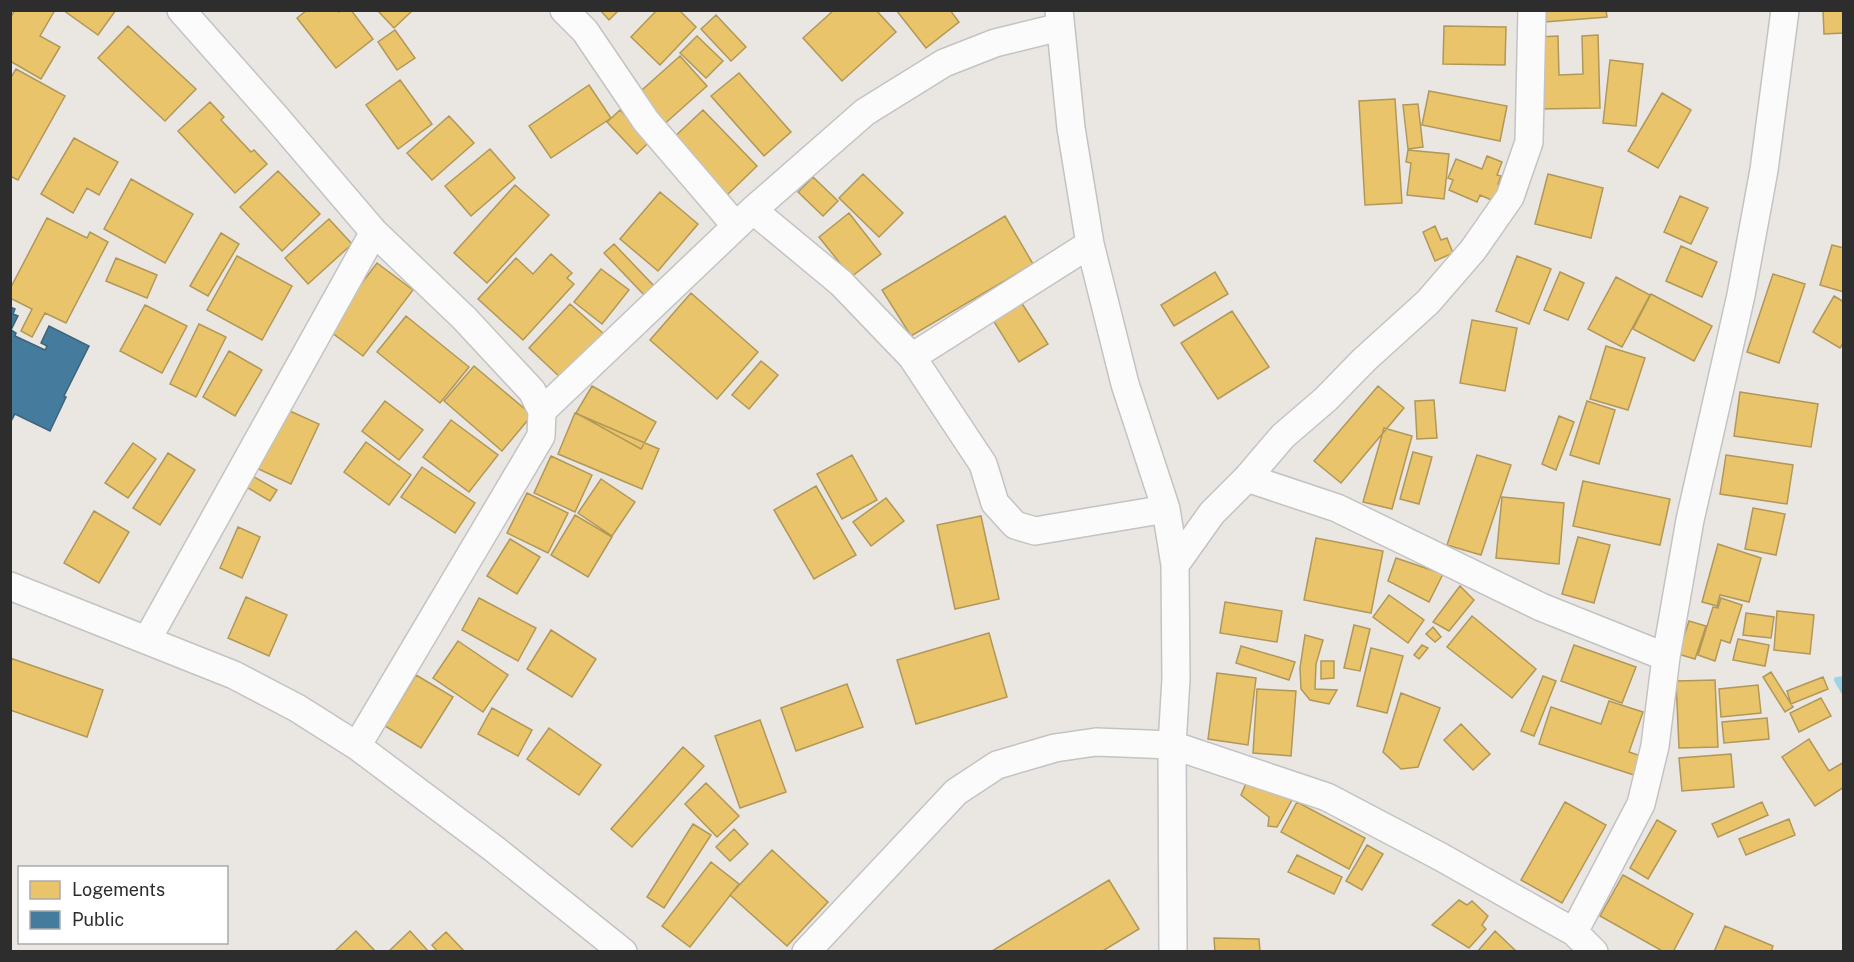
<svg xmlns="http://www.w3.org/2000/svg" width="1854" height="962" viewBox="0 0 1854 962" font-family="'Public Sans',sans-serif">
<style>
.homes{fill:#e9c46a;stroke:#b19758;stroke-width:1.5}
.public{fill:#457b9d;stroke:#3e647b;stroke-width:1.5}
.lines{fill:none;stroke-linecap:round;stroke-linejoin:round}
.stream{stroke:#9bd3e7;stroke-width:6}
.minor-casing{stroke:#c4c3c3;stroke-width:30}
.minor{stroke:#fcfbfb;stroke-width:27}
</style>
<rect width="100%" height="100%" fill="#eae7e3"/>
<path class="homes" d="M15 10H55L40 36 60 47 41 79 10 61V18Z
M63 10H116L98 35Z
M307 10H337L339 12 341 10H351L373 39 336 68 297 18Z
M377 10H413L394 28Z
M600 10H619L609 20Z
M657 10H679L696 27 660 65 631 37Z
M834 10H876L896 32 842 81 803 38Z
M896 10H950L959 22 926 48Z
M1544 10H1606L1607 17 1545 22Z
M1823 10H1844V33L1824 34Z
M716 15 746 47 731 61 701 29Z
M128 26 196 89 165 121 98 58Z
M1444 26 1506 27 1505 65 1443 64Z
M395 30 415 58 397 70 378 42Z
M1598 35 1600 108 1539 109 1537 37 1558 36 1559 75 1583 74 1582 36Z
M697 36 723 61 706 78 680 53Z
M680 56 707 86 661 127 634 97Z
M1610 60 1643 64 1636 126 1603 123Z
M16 69 65 96 18 180 10 176V79Z
M739 73 791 132 764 156 711 96Z
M400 80 432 124 398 149 366 105Z
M589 85 611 118 551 158 529 126Z
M1429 91 1507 106 1500 141 1422 125Z
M1662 93 1691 110 1658 168 1628 151Z
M1395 99 1402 203 1365 205 1359 101Z
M210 102 224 117 221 120 251 152 254 150 267 164 235 193 178 131Z
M1418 104 1423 147 1408 149 1403 105Z
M620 110 650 141 637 154 607 122Z
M703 110 757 166 724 198 670 141Z
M449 116 474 143 432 180 407 153Z
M74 138 118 162 99 195 87 188 73 213 41 194Z
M490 149 515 178 471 216 445 186Z
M1408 150 1449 154 1444 199 1407 195 1411 163 1406 162Z
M1487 156 1502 162 1497 175 1501 176 1498 184 1503 186 1496 202 1480 195 1477 202 1449 190 1453 180 1448 178 1456 159 1482 169Z
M278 171 320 214 282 251 240 207Z
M863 174 903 213 879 237 839 198Z
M1548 174 1603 188 1591 238 1535 224Z
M813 177 838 201 823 216 798 192Z
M131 179 193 214 165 263 104 229Z
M515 185 549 215 487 283 454 253Z
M660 192 698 224 658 271 620 239Z
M1680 196 1708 208 1691 244 1664 232Z
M849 213 881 254 851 277 819 237Z
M1005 216 1033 264 911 336 882 290Z
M47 218 87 238 90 232 108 242 66 323 45 313 32 337 21 331 32 309 10 298V289Z
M329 219 352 244 308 284 285 258Z
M1435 226 1441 240 1447 238 1453 253 1435 261 1423 232Z
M221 233 239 244 208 296 190 286Z
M614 244 656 288 646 297 604 253Z
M1832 245 1844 248V292L1820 285Z
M1681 246 1717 262 1702 297 1666 281Z
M551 254 572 273 567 278 574 284 523 340 478 299 516 258 533 274Z
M237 256 292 286 262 340 207 310Z
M1517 256 1551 269 1529 324 1496 311Z
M116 258 157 275 147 298 106 281Z
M377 263 413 290 363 356 327 329Z
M601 269 629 290 602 324 574 302Z
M1215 272 1228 294 1174 326 1161 305Z
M1560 272 1584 283 1568 320 1544 310Z
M1773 274 1805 284 1779 363 1747 352Z
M1616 277 1650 295 1622 347 1588 329Z
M691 293 758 352 717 399 650 340Z
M1651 294 1712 326 1694 361 1633 329Z
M1834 296 1844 302V342L1840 348 1813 332Z
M1021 302 1048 344 1019 362 993 320Z
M570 304 605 335 563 380 529 348Z
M145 305 187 326 162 373 120 351Z
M1232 311 1269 367 1218 399 1181 343Z
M406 316 469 367 440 403 377 352Z
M1472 320 1517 328 1505 391 1460 383Z
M199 324 226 337 196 397 170 384Z
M1606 346 1645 358 1628 410 1590 399Z
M229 351 262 370 235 416 203 397Z
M761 361 778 375 749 409 732 395Z
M474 366 532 415 502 451 444 401Z
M592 386 656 422 641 449 576 413Z
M1378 386 1404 408 1341 483 1314 461Z
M1740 392 1818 404 1811 447 1734 436Z
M1434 400 1437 438 1417 439 1415 401Z
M385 401 423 430 399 460 362 431Z
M1587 401 1615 410 1599 464 1570 455Z
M281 407 319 424 291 484 254 467Z
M575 413 659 449 642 489 558 454Z
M1559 416 1574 422 1556 470 1542 464Z
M451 420 498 455 469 492 423 457Z
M1384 428 1412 436 1392 509 1363 502Z
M366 442 411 475 389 505 344 472Z
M133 443 156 459 128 498 105 483Z
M1413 452 1432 457 1419 504 1400 499Z
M168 453 195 470 160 525 133 508Z
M852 455 877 500 842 519 817 474Z
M1477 455 1511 465 1481 555 1447 545Z
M1726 455 1793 465 1787 504 1720 494Z
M551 456 592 475 575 512 534 493Z
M422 467 475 503 455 533 401 497Z
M249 474 277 490 270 501 243 485Z
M601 479 635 502 612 536 578 513Z
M1583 481 1670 499 1660 545 1573 526Z
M816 486 856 555 814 579 774 510Z
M527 493 568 513 548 553 507 533Z
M1502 497 1564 503 1559 564 1496 558Z
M886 498 904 521 871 546 853 522Z
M1753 508 1785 514 1776 555 1745 549Z
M94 511 129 532 99 583 64 563Z
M575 515 612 537 588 577 551 555Z
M981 516 999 599 955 609 937 525Z
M238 527 260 537 242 578 220 568Z
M1578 537 1610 545 1594 603 1562 594Z
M1316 538 1383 551 1371 613 1304 600Z
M510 539 540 557 517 594 487 576Z
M1718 544 1761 558 1749 602 1720 595 1717 606 1702 602Z
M1396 558 1443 574 1429 602 1388 581Z
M1460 586 1474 600 1449 631 1433 622Z
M1389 595 1424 620 1408 643 1373 617Z
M246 597 287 615 269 656 228 638Z
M479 598 536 628 518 661 462 630Z
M1721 598 1742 605 1730 643 1721 640 1715 661 1698 655 1713 607 1718 608Z
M1225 602 1282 611 1277 642 1220 633Z
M1777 611 1814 615 1810 654 1774 650Z
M1746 613 1774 617 1771 638 1743 635Z
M1472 616 1536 669 1512 698 1447 647Z
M1689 621 1706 626 1695 659 1678 654Z
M1354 625 1370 629 1360 671 1344 668Z
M1433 627 1441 637 1435 642 1426 634Z
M551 630 596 659 572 697 527 669Z
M989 633 1007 697 916 724 897 660Z
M1305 635 1323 640 1316 664 1315 689 1337 690 1329 704 1310 700 1301 689 1300 668Z
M1738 639 1769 645 1765 666 1733 660Z
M458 641 508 675 483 712 433 678Z
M1422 645 1428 648 1419 659 1414 655Z
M1574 645 1636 667 1622 703 1561 681Z
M1241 646 1295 662 1289 680 1236 663Z
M1371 648 1403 656 1387 713 1357 706Z
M10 658 103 690 87 737 10 710Z
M1321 661H1334V678L1321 679Z
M1771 672 1793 707 1785 712 1763 677Z
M1217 673 1256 678 1248 745 1208 739Z
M416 675 453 697 421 748 385 726Z
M1543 676 1556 681 1534 736 1521 731Z
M1823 677 1828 689 1791 704 1787 691Z
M1715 680 1718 747 1679 748 1676 681Z
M847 684 863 727 796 751 781 708Z
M1758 685 1761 713 1721 717 1719 689Z
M1257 689 1296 691 1291 756 1253 753Z
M1401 693 1440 708 1418 767 1401 769 1383 752Z
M1821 698 1831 716 1799 732 1790 713Z
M1609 701 1643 712 1629 752 1641 756 1634 775 1539 744 1551 707 1601 724Z
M492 708 532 730 518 756 478 734Z
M1767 718 1769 739 1724 743 1722 722Z
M760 720 786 792 740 808 715 736Z
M1461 724 1490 754 1473 770 1444 740Z
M549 728 601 765 579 795 527 759Z
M1809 739 1829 771 1844 762V787L1815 806 1782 757Z
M683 747 704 766 632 847 611 829Z
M1731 754 1734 787 1682 791 1679 758Z
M1247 781 1292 800 1277 827 1268 826 1269 817 1241 795Z
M706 783 739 816 717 837 685 804Z
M1297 802 1365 838 1349 869 1281 832Z
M1565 802 1606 825 1562 903 1521 880Z
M1762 802 1768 815 1718 837 1712 824Z
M1789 819 1795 835 1746 855 1739 839Z
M1657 820 1676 831 1648 879 1630 868Z
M693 824 711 835 664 908 647 897Z
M734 829 748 844 730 861 716 847Z
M1367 845 1383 854 1362 890 1346 881Z
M772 850 828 902 787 946 730 895Z
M1297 855 1342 877 1334 894 1288 872Z
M711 862 739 884 690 947 662 926Z
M1623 875 1693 914 1673 952H1664L1600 916Z
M1109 880 1139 929 1101 952 992 951Z
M1459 900 1467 905 1472 901 1488 916 1482 925 1486 929 1469 948 1432 925Z
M1725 926 1773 946 1771 952H1714Z
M356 931 376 952H334Z
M410 931 429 952H388Z
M1495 931 1517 952H1477Z
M446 932 465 952H438L432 945Z
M1214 938 1259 939 1260 952H1215Z"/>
<path class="public" d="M10 307 15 309 13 314 18 316 11 330 16 333 15 336 45 350 47 346 41 343 49 326 89 346 64 396 66 397 50 431 15 414 10 423Z"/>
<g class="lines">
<path class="stream" d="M1844 679 1837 680 1844 692"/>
<g class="minor-casing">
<path id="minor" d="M181 10 274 115 374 232 464 318 532 391 542 411 541 436 357 746
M564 10 585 31 646 121 736 226
M1059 10 1071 128 1090 244 1125 384 1166 509 1175 565 1176 679 1172 745 1173 952
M753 210 841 283 912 357 983 464 995 503 1015 525 1035 531 1166 509
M912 357 1090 244
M542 411 753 210 865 112 944 63 995 43 1060 27
M1247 478 1337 508 1541 607 1666 657
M1175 565 1212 513 1247 478 1283 436 1326 399 1364 360 1428 302 1473 250 1510 197 1529 142 1532 10
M10 586 234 675 297 708 357 746 493 848 623 952
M147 640 374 232
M806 952 956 792 997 765 1055 748 1096 742 1172 745 1327 797 1441 857 1574 932
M1594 952 1574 932 1641 804 1655 746 1666 657 1690 520 1741 295 1764 170 1785 10"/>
</g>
<use href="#minor" class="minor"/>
</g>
<rect width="1854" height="962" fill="none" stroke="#2d2d2d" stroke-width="24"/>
<rect x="18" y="866" width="210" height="78" fill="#ffffff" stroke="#ababab" stroke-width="1.5"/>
<rect x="30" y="881" width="30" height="18" fill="#e9c46a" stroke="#ababab" stroke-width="1.5"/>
<text x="72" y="896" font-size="18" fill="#2d2d2d">Logements</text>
<rect x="30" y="911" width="30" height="18" fill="#457b9d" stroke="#ababab" stroke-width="1.5"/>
<text x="72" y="926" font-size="18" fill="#2d2d2d">Public</text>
</svg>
